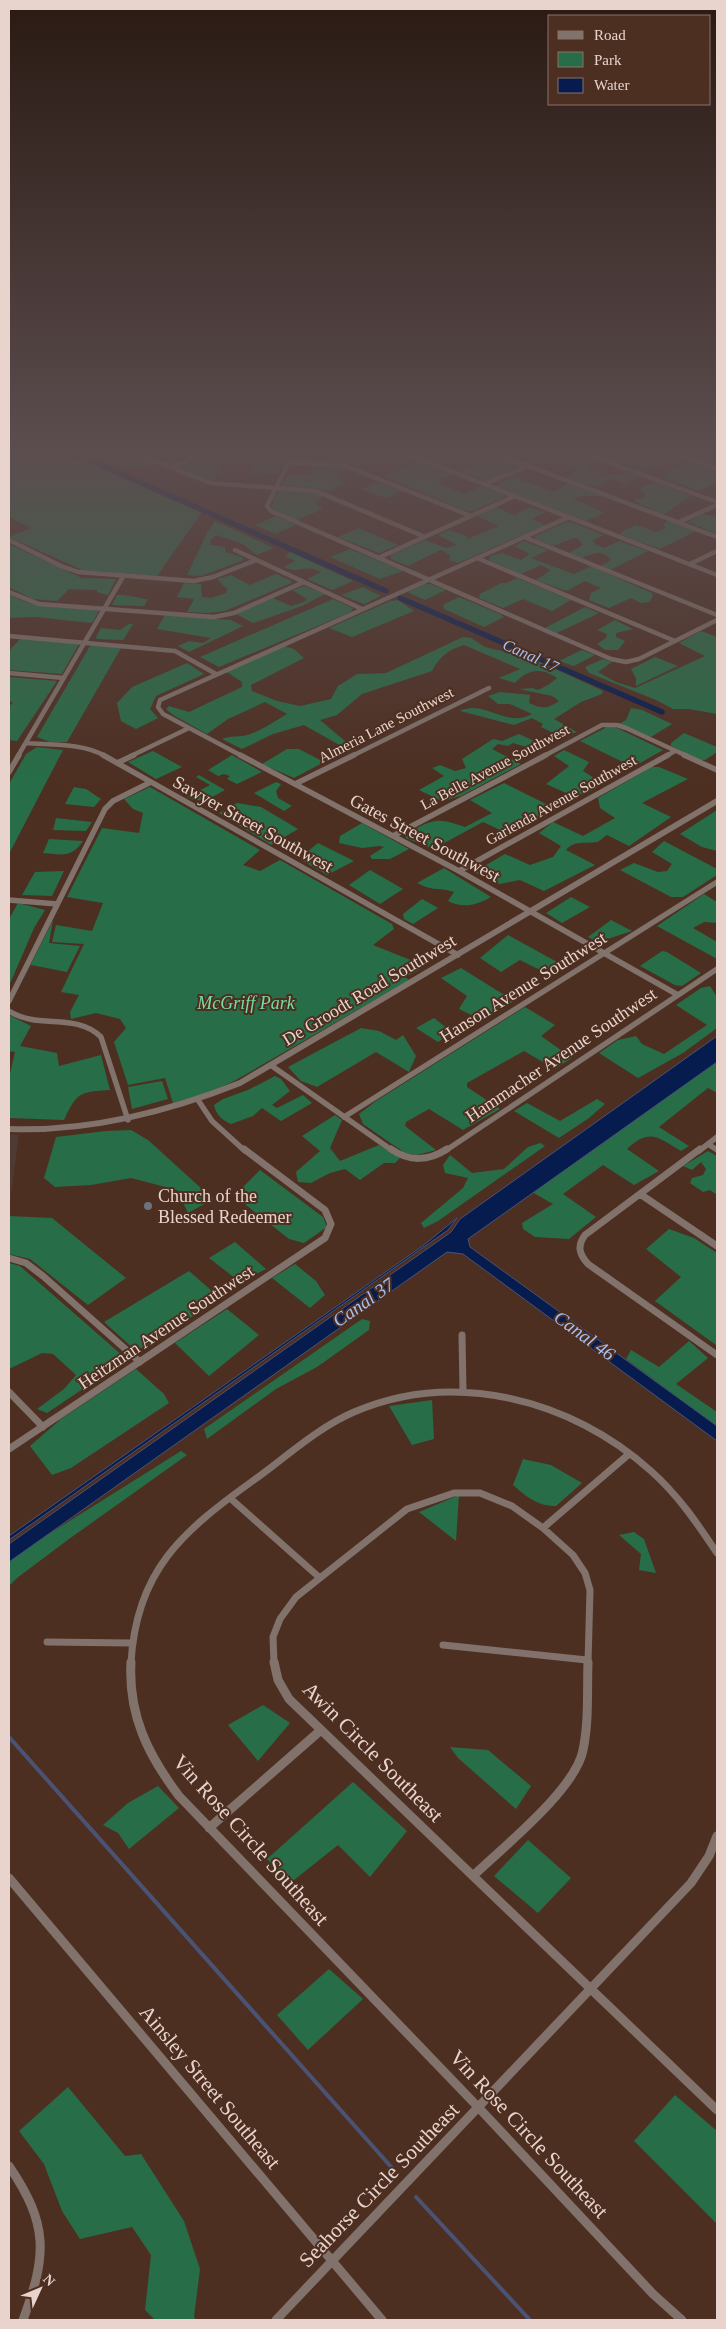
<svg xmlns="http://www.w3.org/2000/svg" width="726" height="2329" viewBox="0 0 726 2329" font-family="'Times New Roman',serif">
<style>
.industrial{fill:#4d3b32}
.green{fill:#276d47}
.water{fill:#061c4e;stroke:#4a5374}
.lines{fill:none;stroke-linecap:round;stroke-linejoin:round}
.stream{stroke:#4a5374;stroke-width:4}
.canal{stroke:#061c4e;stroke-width:5.5}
.minor-far3{stroke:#81726b;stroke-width:4.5}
.minor-far2{stroke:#81726b;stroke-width:5.5}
.minor-far1{stroke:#81726b;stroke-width:7}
.minor{stroke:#81726b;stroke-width:9}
.tertiary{stroke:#81726b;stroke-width:6}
.worship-dot{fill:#6b7280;stroke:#4d2f22;stroke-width:2}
.labels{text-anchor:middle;stroke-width:4;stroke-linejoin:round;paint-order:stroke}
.far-street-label{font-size:15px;fill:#e8d4cc;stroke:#4d2f22}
.far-water-label{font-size:16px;font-style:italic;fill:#a6bff1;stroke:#4d2f22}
.street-label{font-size:18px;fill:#e8d4cc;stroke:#4d2f22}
.park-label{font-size:18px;font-style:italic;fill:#78dca1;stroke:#4d2f22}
.poi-label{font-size:18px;fill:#e8d4cc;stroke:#4d2f22;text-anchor:start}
.water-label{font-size:19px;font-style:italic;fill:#a6bff1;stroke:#4d2f22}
.near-street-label{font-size:21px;fill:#e8d4cc;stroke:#4d2f22}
</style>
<rect width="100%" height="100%" fill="#4d2f22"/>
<path class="industrial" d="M9 1134 19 1135 9 1209Z"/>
<path class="green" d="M9 452H62L202 512 157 576 82 570 9 537 31 528 9 517Z
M202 452H229L213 482 179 469 194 461Z
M260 452H289L278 474 250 473Z
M301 452H397L407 456 391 463 403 467 419 461 453 475 437 482 465 494 481 486 504 494 503 498 472 511 464 510 383 476 401 468 378 459 356 467 340 462 303 460 298 458Z
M448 452H456L453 453 464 458 484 452 519 466 487 481 483 480 459 471 476 462 463 458 446 465 433 459Z
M545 452C563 452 582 449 597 462L586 468C604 476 608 478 628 471L642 476 625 484 611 479 597 486H588L566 477 577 471 573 467 543 455Z
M588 452H637L631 454 661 464 642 471Z
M688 452H717V467L685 453Z
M134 455 154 464 133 470 114 462Z
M688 462 717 470V482L699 491 662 478 664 474Z
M315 465 342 467 338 479 346 483 326 492 315 488 281 486 288 474H310Z
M512 476 554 492 568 483 603 496H585L572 498 604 513 586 521 496 486Z
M379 482 402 491 386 498 360 489Z
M657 482 691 496 664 514C653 511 645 505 635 502V499L644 498 646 494 640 490 642 487Z
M280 490 315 492 323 496 315 504 323 509 297 520 274 510 272 507 274 498Z
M495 507 515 515 530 507 545 512 532 519 545 525 458 563 449 560 450 555 441 550 408 566 391 559V555L425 540 446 548 457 545 438 535 449 530 467 536V539L499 526 477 516Z
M703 514 717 517V534L688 522Z
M276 516 296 525 275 534 255 525Z
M215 521 274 548 257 555 243 544 217 535 210 540 211 545 225 547V552L242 557 244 560 201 576 187 575 207 533Z
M568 521 604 535 593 540 595 544 604 548 619 541 648 551 610 570 601 566 611 560C602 549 594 553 582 558L569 553 583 545 579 539 574 538 553 546 535 539V536Z
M668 521 696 531 660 549 621 535V532L636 525 656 532 666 528 663 524Z
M359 528 398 545 379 553 338 537Z
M524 541 548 550 531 558 574 574 591 566 652 593 653 596 649 602 641 603 631 598 609 608 589 600 591 593 601 588 585 581 566 591 536 580 551 570 541 565 521 574 489 560 490 556 502 553 521 560 530 554 514 546Z
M9 544 82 578 116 579 108 595 97 592V590L69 589 57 601 33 599 9 587Z
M350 549 403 571 380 579 330 557Z
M290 552 353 581 332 590 307 579 321 572C304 563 299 575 284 567L295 561 285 556Z
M276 574 292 581 291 583 225 611 208 613 187 612 194 599 177 597 184 583 201 584 202 597 211 598 226 593 227 589 217 579 231 575 250 585Z
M517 578 571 600 552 611 523 599 503 608 479 598 480 594 501 583H506Z
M424 584H430L446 590 425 600 407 592Z
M305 586 325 594 302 606 253 623 236 614 273 598 291 606 304 602 307 599 292 590Z
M363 587 381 596 364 604 341 595Z
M9 594C39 611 66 606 99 611L92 623 35 617 9 618Z
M117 595C125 594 139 599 148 599L144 606 112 605Z
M459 597 500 614 504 617 484 627 444 609 443 605Z
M333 599 353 608 351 612 219 667 200 657Z
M398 600 414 611 352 637 329 628 390 601Z
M585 607 599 613 557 633 545 628Z
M165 615 231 620 243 626 189 652 178 646 189 641 203 643 211 638 157 629Z
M615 620 633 629 616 633V637L625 641 618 650H605L597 644 606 638 607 634 597 630Z
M129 624H133L123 640 97 639 96 637 101 628 120 630Z
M701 631 717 637V714L689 709H673L656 700 589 673 585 667 603 659 612 662 598 672 616 682 635 688 705 656 679 643Z
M463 637 471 638 485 647 534 659 603 691 602 694 581 702 554 719 577 732 562 737 541 727 543 724 532 718 514 725 460 711C484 699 507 729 532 714L510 704H498L488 696 500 692 530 695 529 703C542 709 547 709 559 701L552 696 519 689 532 688 538 690 548 685 557 678C542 667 527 669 515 683L499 678 520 669 464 645C448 650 440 656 432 671L362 694 337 715 320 720 352 747 348 750 304 725 273 734 242 749 222 739C229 736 234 737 242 736 257 734 273 722 287 714L265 702 228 719 207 734 173 715 166 709 169 706 189 712 242 687V682L227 672 284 646 294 649 304 658 251 685 252 691 277 701 300 706 331 699 338 686 357 674 386 673Z
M20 639 79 644 62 674 9 670V651Z
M96 644 121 648 67 742H50L37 737 90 646Z
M582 650 595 655 574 666 559 661Z
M655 657 678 666 636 686V678L631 669Z
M187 663 204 674 156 696 150 709 158 718 136 729 121 721 117 703 132 687Z
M9 677 57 681 17 741 9 740V706L13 703 9 700Z
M631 708 642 710 672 724 651 737 619 724 626 720Z
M607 727H615L663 750 633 767 580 741Z
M684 733 717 747V752L705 760H700L671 746V743Z
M519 734 545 746 540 751 513 743 508 746 498 744 492 749 521 764 461 796 442 801 419 790 444 776 432 768 440 765 455 771 466 768 462 759 493 739 502 741Z
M37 747 63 750 9 854V784L26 754Z
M287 749H299L324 762 294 778 262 764Z
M564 750 589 762 583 771 602 783 595 789 575 797 546 784 569 766 554 756Z
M153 751 182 767 156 779 128 762Z
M232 755 262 772 237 784 227 779 230 776 224 774 218 776 208 770Z
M652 767H659L688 779 642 803 671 817 629 846 607 835C604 837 600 841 597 842 586 844 574 840 566 850L595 865 544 891 520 880 499 884 474 872 505 854 530 865 553 857 561 846 539 833 553 822 583 836 615 818 600 808 598 798Z
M199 775 225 790C212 797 201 805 187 797L210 785 196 777Z
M276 782 281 784 276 791 278 798 292 806 284 811 254 793Z
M504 783 556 809 511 835 483 822 433 849 406 838 405 834C433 820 434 816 465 827L492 813 470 800Z
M74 787 86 789 101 799 94 807 65 804Z
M150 787 260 850 243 865 260 871 280 860 392 924 394 929 373 945 418 963 419 970 405 977 409 980 236 1080 207 1094 173 1103 165 1078 128 1085 114 1042 126 1028 120 1019 96 1013 71 1019 70 1012 79 995 61 992 84 944 52 942 56 925 92 931 103 903 67 897 102 828 139 833 143 813 133 809 124 799Z
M237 803 261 807 298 829 271 845 219 813Z
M717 810V851L702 847 680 834Z
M56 818 92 822 86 831 53 830Z
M362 823 409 849 390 859H372L370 856 384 847 380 846 362 848 339 843 340 836Z
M49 839 83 841C71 859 61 854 43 853Z
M664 841 717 869V875L683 897H671L620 870 634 863 658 872 667 871 672 864 652 852Z
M318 843 354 861 327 875 301 860 307 852Z
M444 868 491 897C477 905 463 909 448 901L454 892C439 887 434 892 417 883Z
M370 870 403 889 380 904 349 885Z
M64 871 52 896 22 895 35 872Z
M704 894 717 902V923L704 922 693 928 717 942V959L657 926Z
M571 897 590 907 562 923 546 913Z
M422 899 438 908 413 924 404 919 403 914Z
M18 903 45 910 34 928 9 986V919Z
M53 920 49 943 80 946 67 972 31 965 21 984Z
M611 920 632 931 598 942 588 937Z
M508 935 568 968 550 975 520 960 501 972 480 958Z
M662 951 667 952 701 973 682 986 675 985 640 966Z
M461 968 514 1001 482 1020 459 1009 467 996 441 978Z
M710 986 717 997V1028L683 1053 638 1078 599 1053 618 1040 636 1036 642 1044 664 1054 707 1025 676 1005 701 988Z
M525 1007 555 1025 541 1036 572 1058 555 1069 524 1051 467 1083V1087L500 1109 463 1130 429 1109 406 1122 405 1126 436 1150 417 1155 405 1153 363 1124 359 1114 376 1101Z
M9 1015 31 1026 20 1046 57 1053 59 1066 101 1055 110 1090C80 1092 77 1092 64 1120L9 1118V1078L15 1052 9 1051Z
M434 1018 452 1032 438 1042 416 1028Z
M361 1028 379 1031 396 1040 403 1035 416 1056 409 1072 376 1052 317 1087 301 1081 288 1067Z
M717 1062V1093L708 1088 659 1127 689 1146 681 1151C657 1137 650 1128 627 1149L659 1171 634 1185 603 1165 563 1194 596 1217 569 1239 535 1237 523 1229 522 1223 553 1204 532 1192Z
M275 1076 281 1079 290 1091 272 1105 277 1108 303 1095 312 1103 281 1121 262 1108 253 1116 231 1124C222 1120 216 1115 214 1105L223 1099 248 1090Z
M162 1081 168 1099 132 1109 128 1087Z
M597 1099 605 1104 589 1118 559 1138 514 1111 527 1103 560 1121Z
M335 1115 342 1120 330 1148 340 1161 379 1145 400 1158 395 1163H384L360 1180 345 1169 330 1173 311 1183 298 1182 296 1172 320 1151 302 1136Z
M131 1130 148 1140 213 1199 188 1213 177 1190 131 1178 91 1185 55 1187 44 1178 56 1137 106 1131Z
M540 1143 545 1146 438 1221 424 1228 421 1223 463 1188 468 1178 445 1173 443 1165 450 1155 472 1173 504 1169 528 1147Z
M708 1151 717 1156V1195L710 1190 703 1192 690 1183 692 1178 703 1175 706 1169 701 1162 692 1170 683 1166Z
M260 1170 323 1217 327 1227 304 1243 289 1239 246 1205 242 1188Z
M9 1216 52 1218 126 1278 88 1305 30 1259 9 1254Z
M669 1229 694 1238 717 1253 716 1345 655 1301 681 1277 646 1249Z
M235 1242 266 1269 240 1282 209 1258Z
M9 1263 20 1266 123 1356 117 1366 47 1413 37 1409 64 1389 76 1375 53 1354 42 1353 9 1369Z
M295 1264 316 1281 325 1295 310 1308 272 1278Z
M189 1271 220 1298 147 1347 134 1349 104 1322Z
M227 1309 259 1335 209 1376 175 1343Z
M362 1319 370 1321 369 1330 317 1367 276 1389 207 1439 204 1429Z
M689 1341 708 1358 676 1384 717 1412V1426L626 1359 631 1350 659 1367Z
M136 1369 164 1394 169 1403 71 1468 52 1475 30 1446 61 1419Z
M432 1400 434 1439 412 1445 389 1406Z
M181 1451 187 1455 69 1539 17 1578 9 1586V1562L17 1554Z
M523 1459 551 1465 582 1483 556 1506C537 1506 527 1497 513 1485Z
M459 1495 456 1541 419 1512Z
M634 1532 644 1539 656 1573 639 1570 641 1554 619 1535Z
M263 1705 290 1723 258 1761 228 1725Z
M450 1747 488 1750 531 1786 516 1809 458 1758Z
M353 1782 407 1831 370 1877 338 1845 289 1884 267 1859Z
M158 1786 179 1808 129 1849 118 1833 103 1825 128 1803Z
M528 1840 571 1878 538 1913 494 1876Z
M329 1969 363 1999 308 2050 277 2015Z
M68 2087 125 2156 141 2154 184 2221 200 2269 194 2317 196 2320H155L145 2310 151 2255 132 2227 80 2239 62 2211 44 2164 19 2131Z
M675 2095 717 2131V2224L634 2141Z"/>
<path class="water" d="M717 1036V1062L468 1239 470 1247 717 1426V1441L463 1254 447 1252 9 1562V1544L451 1232 460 1219Z
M457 1218 448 1230 9 1540V1536L424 1245Z"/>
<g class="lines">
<path class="stream" d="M9 1737 393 2169
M416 2197 530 2320"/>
<path class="canal" d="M71 452 386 591
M400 598 662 712"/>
<path class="minor-far3" d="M133 452 210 483 316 491 425 537
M294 452 267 506 271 511 611 659 626 662 639 659 717 620
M402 452 717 575
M491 452 717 537
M580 452 717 502
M670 452 717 469
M289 462 346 466 471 516
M170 468 188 461 196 452
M485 484 528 466
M679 522 717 505
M524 537 717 615
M9 540 61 566 78 572 194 581 213 577 256 560
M235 550 362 609
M378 558 515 496
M477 558 675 641
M690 564 717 551
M9 592 39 604 214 617 234 613 304 582
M9 636 175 651 216 674
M9 673 64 678
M26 743C51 745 83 743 105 756
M18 756 124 575
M131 756 189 728
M242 756 163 714 158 707 160 700 569 517
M352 756 489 688
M544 756 602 725H617L626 728 687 756
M666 756 675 751"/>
<path class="minor-far2" d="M103 755 458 955
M240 755 459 871 678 995
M684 755 717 770
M117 763 134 755
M9 772 19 755
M295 784 354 755
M393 836 546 755
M459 871 668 755
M9 900 57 904
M9 1001 105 809 113 801 151 782
M9 1011C38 1030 76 1012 101 1037L128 1120
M272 1066 393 1151
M198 1100 212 1121 245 1151
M344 1117 717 882
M708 1144 717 1150
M445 1151 717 969
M699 1151 717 1137"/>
<path class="minor-far1" d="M391 1149C409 1162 429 1161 447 1149
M700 1149 585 1235C577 1246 579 1254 588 1264L717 1355
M640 1194 717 1246
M9 1258 26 1263 43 1276 140 1362
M462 1335 463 1391
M9 1392 43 1427
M9 1449 325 1238 331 1224 325 1210 244 1149
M230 1498 320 1578
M543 1528 629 1454
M47 1642 131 1643
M443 1645 587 1660
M131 1663C136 1570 183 1531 254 1480 286 1457 317 1428 354 1412 454 1369 571 1399 651 1471 678 1495 697 1523 717 1553
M274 1663 273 1637 280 1619 296 1597 407 1509 454 1493H480L512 1506 543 1528 573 1555 585 1573 590 1590 588 1663"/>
<path class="minor" d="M131 1662C128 1715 148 1755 179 1796L478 2107 653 2294 682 2320
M274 1662 278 1680 289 1699 473 1876
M209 1828 321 1730
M473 1876 717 2110
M473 1876C503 1847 576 1789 583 1750 589 1722 587 1691 588 1662
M9 1878 382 2320
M9 2166C49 2225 47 2255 23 2320
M276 2320 691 1883 709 1856 717 1836"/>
<path class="tertiary" d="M9 1129C88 1132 167 1112 240 1083L717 801"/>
</g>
<linearGradient id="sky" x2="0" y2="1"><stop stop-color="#2a1a13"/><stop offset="0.58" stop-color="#5c4d4f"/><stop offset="1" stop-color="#5c4d4f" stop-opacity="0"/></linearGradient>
<rect width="726" height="778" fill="url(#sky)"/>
<circle class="worship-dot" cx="148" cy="1206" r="5"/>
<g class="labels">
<g class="far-street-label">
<text transform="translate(386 725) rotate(-27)" y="5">Almeria Lane Southwest</text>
<text transform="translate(495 767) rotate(-28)" y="5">La Belle Avenue Southwest</text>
<text transform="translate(561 800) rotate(-29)" y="5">Garlenda Avenue Southwest</text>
</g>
<g class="far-water-label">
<text transform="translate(531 655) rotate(24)" y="6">Canal 17</text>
</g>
<g class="street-label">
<text transform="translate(253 824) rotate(29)" y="6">Sawyer Street Southwest</text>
<text transform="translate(425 838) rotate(28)" y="6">Gates Street Southwest</text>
<text transform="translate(523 987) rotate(-32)" y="6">Hanson Avenue Southwest</text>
<text transform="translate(369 990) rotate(-31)" y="6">De Groodt Road Southwest</text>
<text transform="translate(561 1055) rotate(-34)" y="6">Hammacher Avenue Southwest</text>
<text transform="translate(166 1327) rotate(-34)" y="6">Heitzman Avenue Southwest</text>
</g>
<g class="park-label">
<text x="246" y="1009">McGriff Park</text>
</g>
<g class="poi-label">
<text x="158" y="1202">Church of the<tspan x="158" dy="21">Blessed Redeemer</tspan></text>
</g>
<g class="water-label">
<text transform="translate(363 1302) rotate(-35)" y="7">Canal 37</text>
<text transform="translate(585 1335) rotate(36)" y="7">Canal 46</text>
</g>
<g class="near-street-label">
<text transform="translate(373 1752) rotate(45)" y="7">Awin Circle Southeast</text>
<text transform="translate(251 1840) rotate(48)" y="7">Vin Rose Circle Southeast</text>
<text transform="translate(210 2087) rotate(50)" y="7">Ainsley Street Southeast</text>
<text transform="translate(529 2134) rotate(47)" y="7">Vin Rose Circle Southeast</text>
<text transform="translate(379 2185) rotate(-46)" y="7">Seahorse Circle Southeast</text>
</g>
</g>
<rect width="726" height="2329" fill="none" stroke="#e8d4cc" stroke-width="20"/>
<rect x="548" y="15" width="162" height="90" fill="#4d2f22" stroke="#8b7166"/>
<rect x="558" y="31" width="25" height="8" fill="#81726b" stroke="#8b7166"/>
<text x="594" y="40" font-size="15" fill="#e8d4cc">Road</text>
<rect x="558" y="52" width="25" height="15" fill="#276d47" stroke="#8b7166"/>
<text x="594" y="65" font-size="15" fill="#e8d4cc">Park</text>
<rect x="558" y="78" width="25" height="15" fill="#061c4e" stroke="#8b7166"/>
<text x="594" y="90" font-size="15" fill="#e8d4cc">Water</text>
<g transform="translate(40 2289) rotate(46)" stroke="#4d2f22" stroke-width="4" paint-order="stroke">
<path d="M0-4L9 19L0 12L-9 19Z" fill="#e8d4cc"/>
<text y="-8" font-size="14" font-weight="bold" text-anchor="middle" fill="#e8d4cc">N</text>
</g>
</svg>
